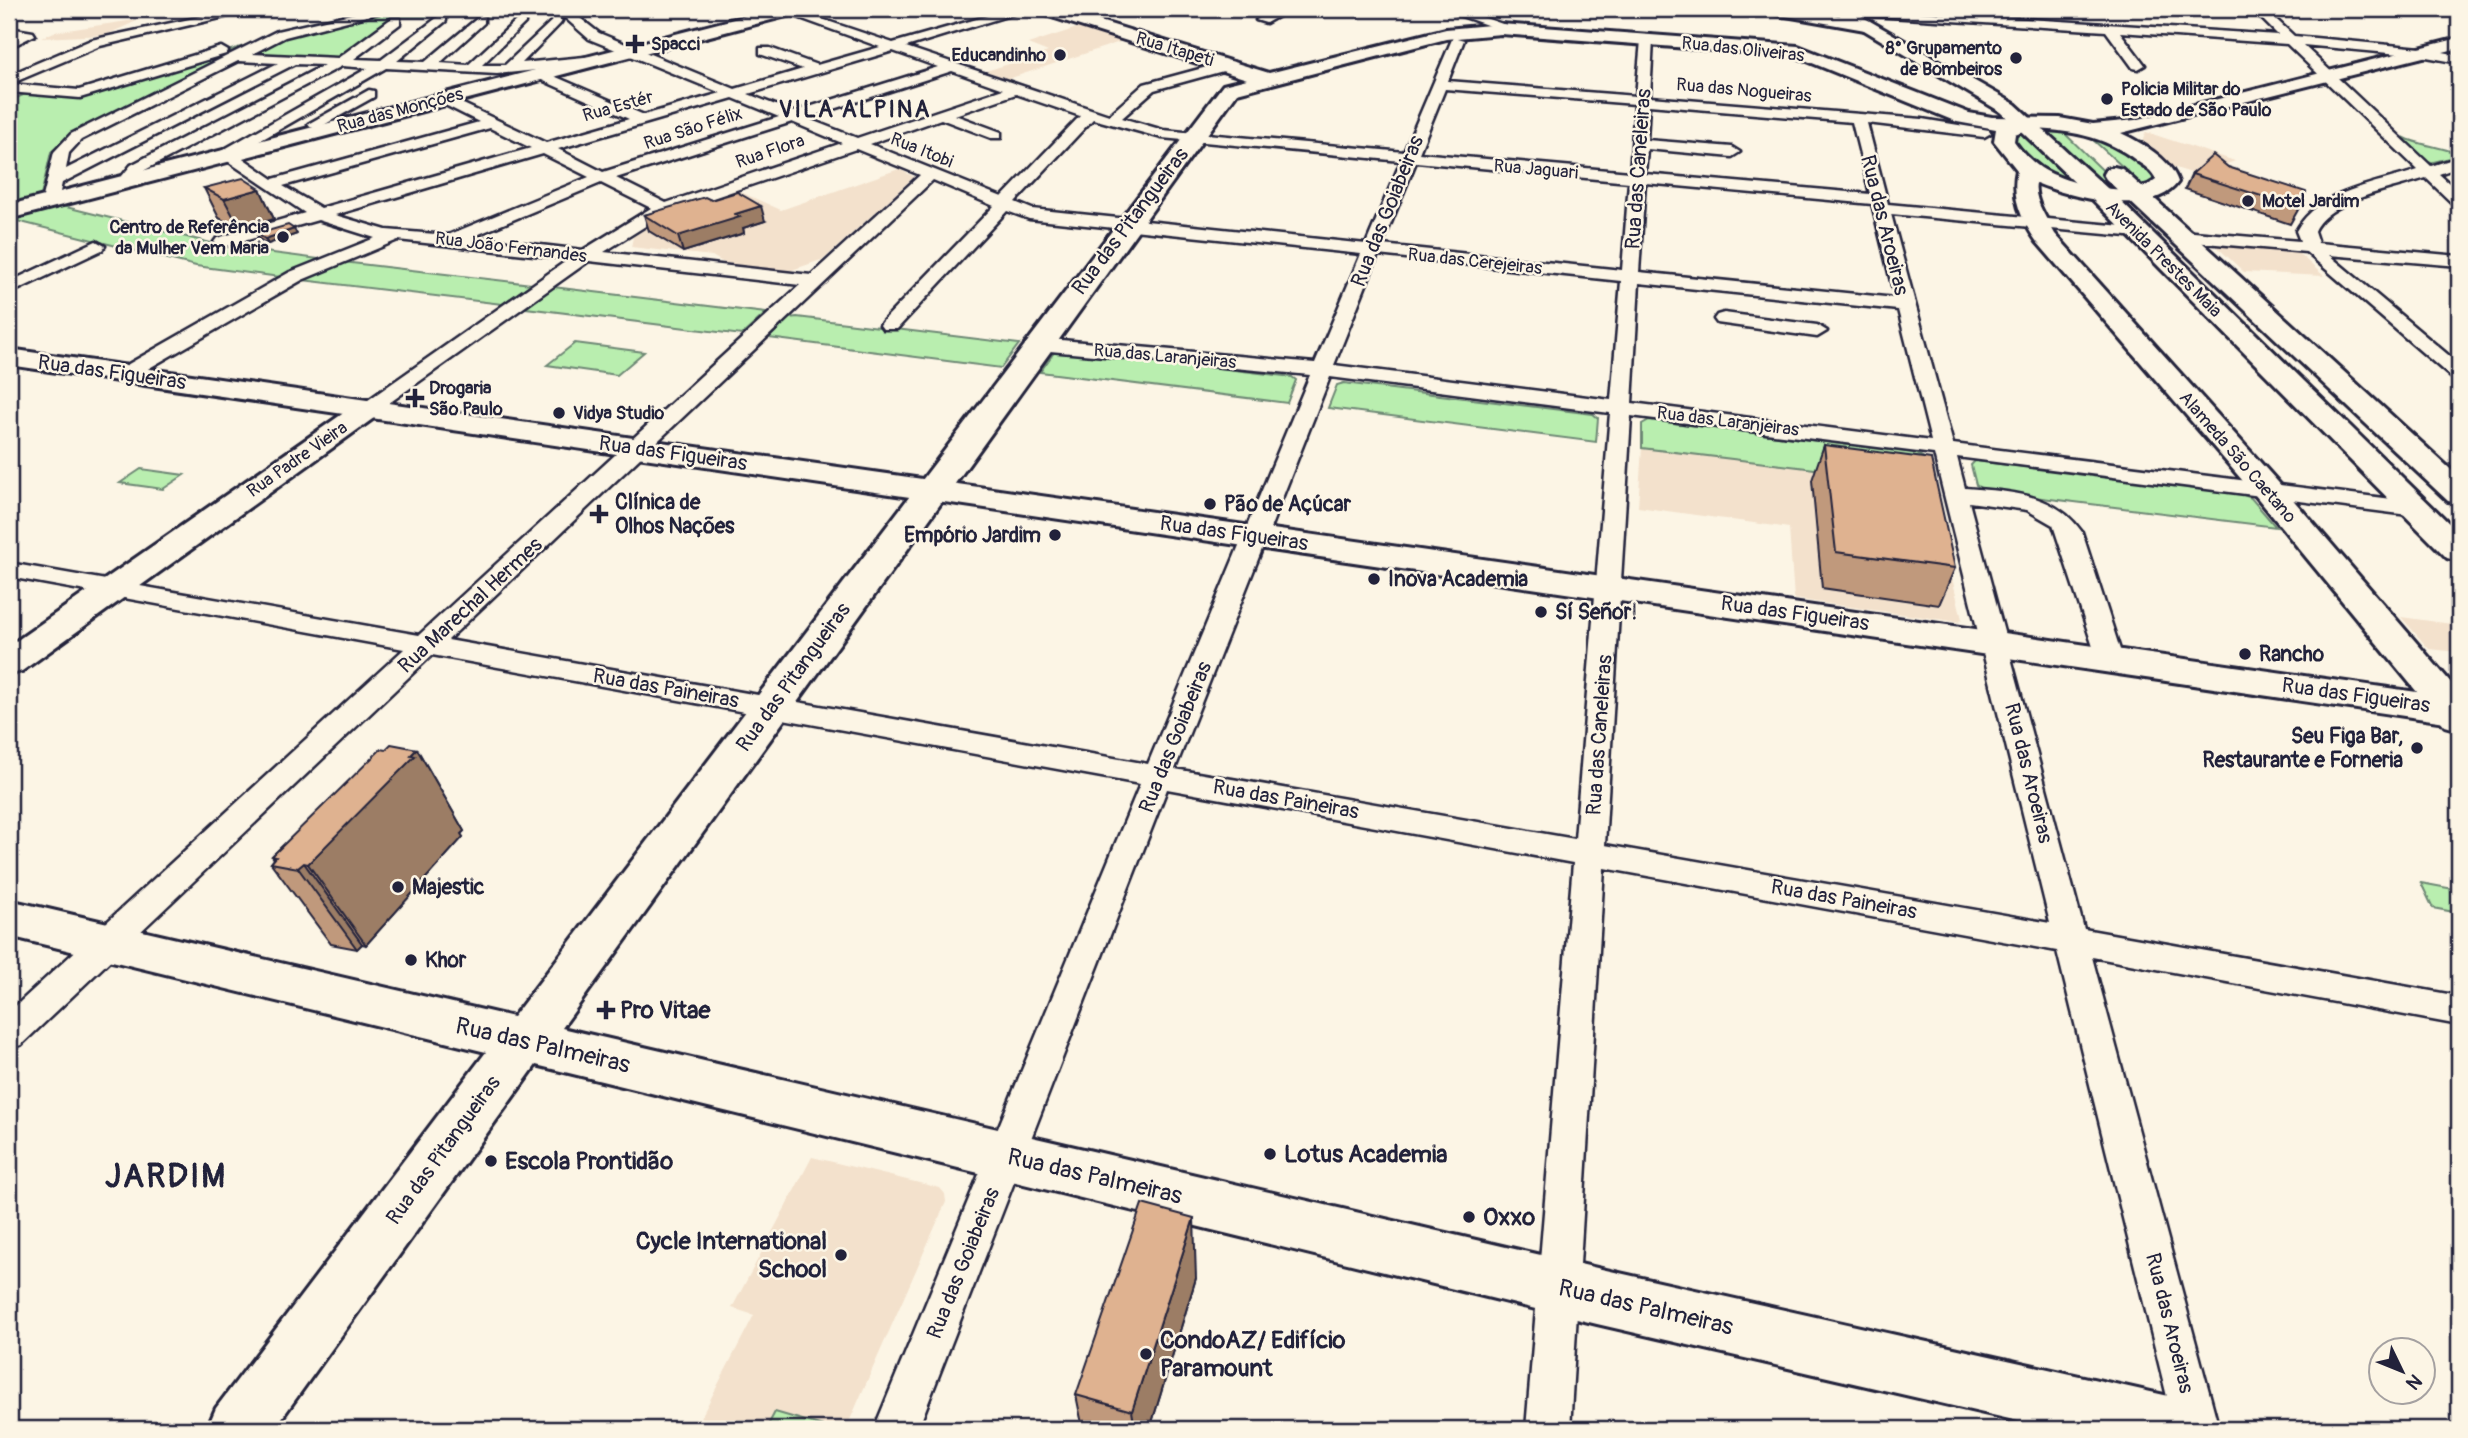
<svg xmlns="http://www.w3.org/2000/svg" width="2468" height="1438" viewBox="0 0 2468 1438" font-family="Pangolin,sans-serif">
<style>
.built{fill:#f3e1cc}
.green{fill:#b9eeaf;stroke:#6e8875;stroke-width:2}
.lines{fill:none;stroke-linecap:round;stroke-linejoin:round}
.street-casing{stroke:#22223b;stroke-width:5}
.secondary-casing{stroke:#22223b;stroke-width:6}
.primary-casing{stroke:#22223b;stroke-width:6}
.highway-casing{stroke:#22223b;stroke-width:6}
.street{fill:#fcf5e5;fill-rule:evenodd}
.secondary{fill:#fcf5e5;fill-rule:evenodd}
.primary{fill:#fcf5e5;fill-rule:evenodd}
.highway{fill:#fcf5e5;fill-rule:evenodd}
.wall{fill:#c0997c;stroke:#22223b;stroke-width:2}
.shaded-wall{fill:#9c7d65;stroke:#22223b;stroke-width:2}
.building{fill:#dfb290;stroke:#22223b;stroke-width:2}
.poi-dot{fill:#22223b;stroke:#fcf5e5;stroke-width:2.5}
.labels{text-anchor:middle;stroke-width:5;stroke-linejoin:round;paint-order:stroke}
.far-poi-label{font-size:18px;font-weight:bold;fill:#22223b;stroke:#fcf5e5;text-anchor:start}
.far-street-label{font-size:18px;fill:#22223b;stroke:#fcf5e5}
.street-label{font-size:21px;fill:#22223b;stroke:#fcf5e5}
.poi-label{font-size:21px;font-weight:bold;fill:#22223b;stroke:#fcf5e5;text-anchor:start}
.far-district-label{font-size:23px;font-weight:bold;letter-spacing:2px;fill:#22223b;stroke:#fcf5e5}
.near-poi-label{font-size:24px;font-weight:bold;fill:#22223b;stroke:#fcf5e5;text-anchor:start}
.near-street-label{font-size:24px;fill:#22223b;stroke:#fcf5e5}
.near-district-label{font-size:33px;font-weight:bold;letter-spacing:2px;fill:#22223b;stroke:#fcf5e5}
</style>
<rect width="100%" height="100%" fill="#fcf5e5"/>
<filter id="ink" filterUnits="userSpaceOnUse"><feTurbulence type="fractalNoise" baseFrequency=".0143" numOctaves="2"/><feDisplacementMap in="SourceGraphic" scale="14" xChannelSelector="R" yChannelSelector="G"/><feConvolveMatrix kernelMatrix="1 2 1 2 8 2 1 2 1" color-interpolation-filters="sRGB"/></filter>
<g filter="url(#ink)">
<path class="built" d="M141 19 106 35 41 38 54 32Z
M1086 25 1129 39 1008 79 986 71 1048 52 1028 44Z
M2146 132 2235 161 2198 175 2169 166 2142 142Z
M899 169 914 177 824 259 789 271 724 263 712 256 631 247 633 237 667 214 734 189 781 210Z
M2215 245 2297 252 2324 276 2244 272Z
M1642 448 1929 483 1962 619 1959 622 1794 599 1789 528 1638 507Z
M2401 617 2459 625V652L2429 649Z
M812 1157 940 1188 945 1194 946 1202 846 1429H695L754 1315 732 1308Z"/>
<path class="green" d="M395 9H554L561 12 550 15 395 17 341 60 252 54 302 30Z
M254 43 70 135 51 152 40 200 9 208V101L30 92 80 96Z
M2039 126H2057L2123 190 2105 189Z
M2022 127 2083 186 2035 168 2012 142V133Z
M2081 129 2101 135 2152 170 2156 180 2146 188Z
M2405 138C2418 145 2455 149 2459 156L2429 163 2406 143Z
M54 204 227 247 319 259 280 277 196 266 9 219V216Z
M343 262 531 284 502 304 302 280Z
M553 287 766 313 742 335 526 308Z
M797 317 1019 344 1001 368 769 338 789 318Z
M575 343 644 352 617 375 547 365Z
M1062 349 1292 377 1296 380 1287 403 1040 372 1055 351Z
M1344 383 1593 414 1598 418 1596 442 1328 408 1337 385Z
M1649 420 1915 453 1924 458 1929 483 1642 448V424Z
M1975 461 2237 492 2251 498 2276 527 1985 491 1976 485 1971 465Z
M141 469 184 475 163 489 120 483Z
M2421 883 2459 890V913L2433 908Z
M775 1412 823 1426 822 1429H766Z"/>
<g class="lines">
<g class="street-casing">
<path id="street" d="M237 9H259L100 46 10 84 79 90 221 47 228 51 226 54 80 98 9 92V75L91 40Z
M373 9H394L285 37 252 54 338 58 392 18H400V24L354 59 381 60 442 14 446 15V21L397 61 425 62 480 16 484 17V23L440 63 468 65 521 16 525 17V23L482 65H505L556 17 562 21 560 24 522 63 595 56 602 60 595 64 497 74 386 68 237 154 273 179 479 122 439 102 437 99 444 95 546 143 629 119 535 77V71L540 70 644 115 721 93 589 39 555 9H568L573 12 610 9 580 18 599 33 735 89 803 69 760 54V48H770L817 65 880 47 775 9H792L893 43 1012 9H1030L906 47 1109 115 1144 84 1229 61 1234 62V68L1154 90 1122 118 1163 130 1404 152 1453 37 1464 40 1448 81 1636 96 1641 40 1647 36 1653 40 1650 97 1922 119 1989 130 1991 133 1984 137 1867 123 1888 204 2144 228 2147 232 2138 237 1891 214 1953 444 2416 502 2424 504 2428 509 2424 514 2416 516 1957 457 1965 488C2010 492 2054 492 2082 532L2123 659 2119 665 2110 668 2101 665 2097 659 2053 525 2027 510 1969 502 2084 929 2459 996V1025L2092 957 2219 1429H2175L2057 951 1604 868 1570 1429H1526L1573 863 1167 789 918 1429H874L1140 784 432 655 21 1045 9 1049V1012L404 649 9 577V563L419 635 800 285 589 261 375 413 368 415 357 409 361 405 569 259 398 240 302 280 132 378H118L115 374 118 370 290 272 375 238 318 220 223 247 214 242 217 238 305 213 226 160H216V154L368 68 342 66 143 171 132 184 126 186 118 181 131 165 324 65 295 64 62 183 58 201 50 206 42 201 54 152 71 134 277 31ZM893 51 938 67 793 112 748 94ZM238 61 278 63 66 169 69 153 81 140ZM952 71 1003 89 857 138 806 118ZM1445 89 1635 104 1630 172 1419 153ZM1016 94 1080 116 1002 197 870 144 941 119 991 138H1001V132L955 115ZM733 98 779 117 603 172 558 149ZM1649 105 1852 122 1870 194 1645 174 1647 149 1732 157 1740 152 1732 147 1647 140ZM1093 119 1162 138 1401 161 1366 244 1032 209 1015 202ZM792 122 842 143 666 203 616 178ZM490 128 531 148 321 208 283 186ZM856 149 920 175 811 275 604 252 663 215ZM543 154 589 177 448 235 386 230 335 215ZM1416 162 1629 182 1622 270 1382 245ZM933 180 994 206 883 321 880 325 883 329H897L1007 211 1029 219 1361 254 1315 363 1039 338 1029 344 1039 350 1310 375 1148 764 448 640ZM601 183 651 208 583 250 472 237ZM1645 183 1872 204 1895 298 1639 272ZM1378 255 1621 281 1611 400 1334 365ZM1639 283 1898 310 1931 441 1632 403ZM1330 377 1610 413 1575 839 1175 769ZM1631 416 1934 454 2050 923 1605 845Z
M1276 9H1291L1266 23 1256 20Z
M1441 9H1459L1517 29 1507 32Z
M1870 9 2278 35 2252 9H2265L2294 36 2421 48 2459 55V63L2421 56 2303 45 2431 166 2459 157V167L2439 174 2459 192V206L2453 204 2426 178C2393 189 2329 199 2314 231L2318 243 2459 256V266L2329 255 2459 364V380L2452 378 2306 252 2182 241 2173 236 2182 231 2300 241 2296 231C2318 190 2377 184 2418 170L2287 44 2120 32 2145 65 2138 69 2133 68 2106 31 1874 16 1870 15Z
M9 28 33 32 35 35 9 48V39L15 37 9 36Z
M369 90 374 91V97L320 127H310L308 124Z
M96 241 105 246 102 250 9 294V282Z
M1724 313 1817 325 1827 331 1817 337 1717 323 1714 319 1717 315Z"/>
</g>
<g class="secondary-casing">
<path id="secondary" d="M773 9H800L798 13 9 219V205Z
M1037 9H1061L1269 73 1446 29 1501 24 1798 46 1969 113 1992 117 2060 118 2093 124 2135 120 2459 38V48L2121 133C2142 143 2171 159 2178 182 2152 219 2070 197 2036 183 2033 200 2047 219 2055 234L2277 481 2459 692V730L2445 726 2255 495 2037 242C2021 219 2011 197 2017 170L1994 141 1996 129 1957 122 1795 56 1501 34 1446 39 1237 93 562 1028 1597 1268 2182 1399 2203 1408 2212 1429H2053L1597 1324 536 1065 274 1429H207L216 1408 486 1052 9 936V900L513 1017 1223 85 1247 79 1039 13ZM2028 129C2068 130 2104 135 2137 161 2144 166 2153 171 2156 180 2131 200 2066 184 2041 168 2031 161 2021 151 2014 141L2015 134Z
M1773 9H1802L1865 20 1874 25 1865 30 1780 15 1774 14Z
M368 400 378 403 382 409 378 415 22 671 9 675V646L358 403Z"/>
</g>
<g class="primary-casing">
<path id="primary" d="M9 349 2459 698V724L9 365Z"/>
</g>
<g class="highway-casing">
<path id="highway" d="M1829 9H1849L2015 104 2107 188 2459 533V561L2447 558 2091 198 2001 112Z
M2114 167 2122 169 2459 477V503L2448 501 2106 179 2103 174 2106 169Z"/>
</g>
<use href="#street" class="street"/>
<use href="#secondary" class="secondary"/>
<use href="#primary" class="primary"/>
<use href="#highway" class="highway"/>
</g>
<path class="wall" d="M2228 167 2299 208 2290 224 2185 189 2192 174Z
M204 188 260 189 274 219 240 229 219 218Z
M711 200 765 221 743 228 744 233 683 252 649 231 644 215Z
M257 234H297L268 244 259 239Z
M1824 445 1955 568 1939 605 1822 588 1812 480Z
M417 749 464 831 461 834 463 837 366 945 362 944 357 949 331 944 271 863 274 859 272 856 385 750Z
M1196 1278 1150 1429H1083L1076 1395Z"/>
<path class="shaded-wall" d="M260 189 274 219 240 229 224 199Z
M761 206 765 221 743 228 744 233 683 252 678 236 735 214Z
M294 229 297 234 268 244 265 239Z
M417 749 464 831 461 834 463 837 366 945 308 864Z
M304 863 362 944 357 949 298 868Z
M1194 1218 1196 1278 1150 1429H1135L1132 1411Z"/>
<path class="building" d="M2213 155 2228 167 2306 192 2299 208 2192 174Z
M243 178 260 189 224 199 204 188Z
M737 192 761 206 735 214 740 217 678 236 644 215 705 197 711 200Z
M288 225 294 229 265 239 257 234Z
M1824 445 1931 459 1955 568 1836 552Z
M391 744 417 749 411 755 415 756 308 864 304 863 298 868 271 863 276 857 272 856 381 749 385 750Z
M1142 1204 1194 1218 1132 1411 1076 1395Z"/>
</g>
<g class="poi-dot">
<path d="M631.5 33.5h7v7h7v7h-7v7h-7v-7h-7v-7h7z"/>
<circle cx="1060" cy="55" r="7"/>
<circle cx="2016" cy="58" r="7"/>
<circle cx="2107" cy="99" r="7"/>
<circle cx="2248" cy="201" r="7"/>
<circle cx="283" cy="237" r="7"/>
<path d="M411.5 387.5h7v7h7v7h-7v7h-7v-7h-7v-7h7z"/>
<circle cx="559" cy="413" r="7"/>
<circle cx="1210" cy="504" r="7"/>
<path d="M595.5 503.5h7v7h7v7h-7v7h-7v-7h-7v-7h7z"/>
<circle cx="1055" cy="535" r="7"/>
<circle cx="1374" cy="579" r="7"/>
<circle cx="1541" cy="612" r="7"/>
<circle cx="2245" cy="654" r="7"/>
<circle cx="2417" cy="748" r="7"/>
<circle cx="398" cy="887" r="7"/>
<circle cx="411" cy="960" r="7"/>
<path d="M602.5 999.5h7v7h7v7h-7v7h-7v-7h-7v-7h7z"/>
<circle cx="1270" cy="1154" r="7"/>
<circle cx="491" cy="1161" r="7"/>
<circle cx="1469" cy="1217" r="7"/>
<circle cx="841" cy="1255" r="7"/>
<circle cx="1146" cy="1354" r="7"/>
</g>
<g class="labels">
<g class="far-poi-label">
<text x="651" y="50">Spacci</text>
<text x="2002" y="54" text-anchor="end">8° Grupamento<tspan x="2002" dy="21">de Bombeiros</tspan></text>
<text x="1046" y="61" text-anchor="end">Educandinho</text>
<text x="2121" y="95">Policia Militar do<tspan x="2121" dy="21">Estado de São Paulo</tspan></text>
<text x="2262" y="207">Motel Jardim</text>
<text x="269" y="233" text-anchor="end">Centro de Referência<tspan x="269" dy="21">da Mulher Vem Maria</tspan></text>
<text x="429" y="394">Drogaria<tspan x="429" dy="21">São Paulo</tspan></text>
<text x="573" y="419">Vidya Studio</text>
</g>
<g class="far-street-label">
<text transform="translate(1175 49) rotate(17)" y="6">Rua Itapeti</text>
<text transform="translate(1743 49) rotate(6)" y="6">Rua das Oliveiras</text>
<text transform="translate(1744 90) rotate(5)" y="6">Rua das Nogueiras</text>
<text transform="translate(618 106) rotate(-16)" y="6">Rua Estér</text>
<text transform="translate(400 110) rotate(-15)" y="6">Rua das Monções</text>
<text transform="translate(693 128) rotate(-18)" y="6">Rua São Félix</text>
<text transform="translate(922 150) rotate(22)" y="6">Rua Itobi</text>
<text transform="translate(770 151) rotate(-19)" y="6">Rua Flora</text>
<text transform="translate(1536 169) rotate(5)" y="6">Rua Jaguari</text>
<text transform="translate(511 247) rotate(7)" y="6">Rua João Fernandes</text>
<text transform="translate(2164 259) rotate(45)" y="6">Avenida Prestes Maia</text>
<text transform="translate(1475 261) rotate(6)" y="6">Rua das Cerejeiras</text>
<text transform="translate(1165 356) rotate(5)" y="6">Rua das Laranjeiras</text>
<text transform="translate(1728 421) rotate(7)" y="6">Rua das Laranjeiras</text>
<text transform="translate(2238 457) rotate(49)" y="6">Alameda São Caetano</text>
<text transform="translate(297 459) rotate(-35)" y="6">Rua Padre Vieira</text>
</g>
<g class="street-label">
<text transform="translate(1638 169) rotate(-86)" y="7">Rua das Caneleiras</text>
<text transform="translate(1387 211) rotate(-68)" y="7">Rua das Goiabeiras</text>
<text transform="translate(1130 221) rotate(-53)" y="7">Rua das Pitangueiras</text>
<text transform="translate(1885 225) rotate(76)" y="7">Rua das Aroeiras</text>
<text transform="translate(112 372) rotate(8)" y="7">Rua das Figueiras</text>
<text transform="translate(673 453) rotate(8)" y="7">Rua das Figueiras</text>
<text transform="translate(1234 533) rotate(8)" y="7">Rua das Figueiras</text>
<text transform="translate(470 605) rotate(-43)" y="7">Rua Marechal Hermes</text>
<text transform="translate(1795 613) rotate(8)" y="7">Rua das Figueiras</text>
<text transform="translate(793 677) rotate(-54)" y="7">Rua das Pitangueiras</text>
<text transform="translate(666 688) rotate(10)" y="7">Rua das Paineiras</text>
<text transform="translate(2356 695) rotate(8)" y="7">Rua das Figueiras</text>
<text transform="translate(1599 735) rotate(-86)" y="7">Rua das Caneleiras</text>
<text transform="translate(1175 737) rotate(-68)" y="7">Rua das Goiabeiras</text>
<text transform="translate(2029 773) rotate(76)" y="7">Rua das Aroeiras</text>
<text transform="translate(1286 799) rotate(10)" y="7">Rua das Paineiras</text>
<text transform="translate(1844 899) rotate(10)" y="7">Rua das Paineiras</text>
<text transform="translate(443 1150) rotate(-54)" y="7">Rua das Pitangueiras</text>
<text transform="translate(963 1263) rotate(-68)" y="7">Rua das Goiabeiras</text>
<text transform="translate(2170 1323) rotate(76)" y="7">Rua das Aroeiras</text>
</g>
<g class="poi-label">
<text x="615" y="509">Clínica de<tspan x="615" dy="24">Olhos Nações</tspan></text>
<text x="1224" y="511">Pão de Açúcar</text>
<text x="1041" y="542" text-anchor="end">Empório Jardim</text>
<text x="1388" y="586">Inova Academia</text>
<text x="1555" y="619">Sí Señor!</text>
<text x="2259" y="661">Rancho</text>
<text x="2403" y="743" text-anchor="end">Seu Figa Bar,<tspan x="2403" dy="24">Restaurante e Forneria</tspan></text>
<text x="412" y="894">Majestic</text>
<text x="425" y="967">Khor</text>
</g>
<g class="far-district-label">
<text x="855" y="117">VILA ALPINA</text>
</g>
<g class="near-poi-label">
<text x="620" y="1018">Pro Vitae</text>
<text x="1284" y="1162">Lotus Academia</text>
<text x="505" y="1169">Escola Prontidão</text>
<text x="1483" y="1225">Oxxo</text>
<text x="827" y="1249" text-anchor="end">Cycle International<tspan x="827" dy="28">School</tspan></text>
<text x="1160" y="1348">CondoAZ/ Edifício<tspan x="1160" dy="28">Paramount</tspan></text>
</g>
<g class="near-street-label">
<text transform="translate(543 1045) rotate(13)" y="8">Rua das Palmeiras</text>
<text transform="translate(1095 1176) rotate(13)" y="8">Rua das Palmeiras</text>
<text transform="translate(1646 1307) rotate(13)" y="8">Rua das Palmeiras</text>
</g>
<g class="near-district-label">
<text x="166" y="1187">JARDIM</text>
</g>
</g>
<rect width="2468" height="1438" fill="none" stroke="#fcf5e5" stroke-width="35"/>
<rect x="18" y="18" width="2433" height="1403" fill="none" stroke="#22223b" stroke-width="2.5" filter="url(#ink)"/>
<g transform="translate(2402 1371) rotate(133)"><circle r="33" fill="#fcf5e5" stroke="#a5a1a1" stroke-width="2"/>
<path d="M0-5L12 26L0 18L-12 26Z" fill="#22223b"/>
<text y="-10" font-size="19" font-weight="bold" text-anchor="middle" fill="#22223b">N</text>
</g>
</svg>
